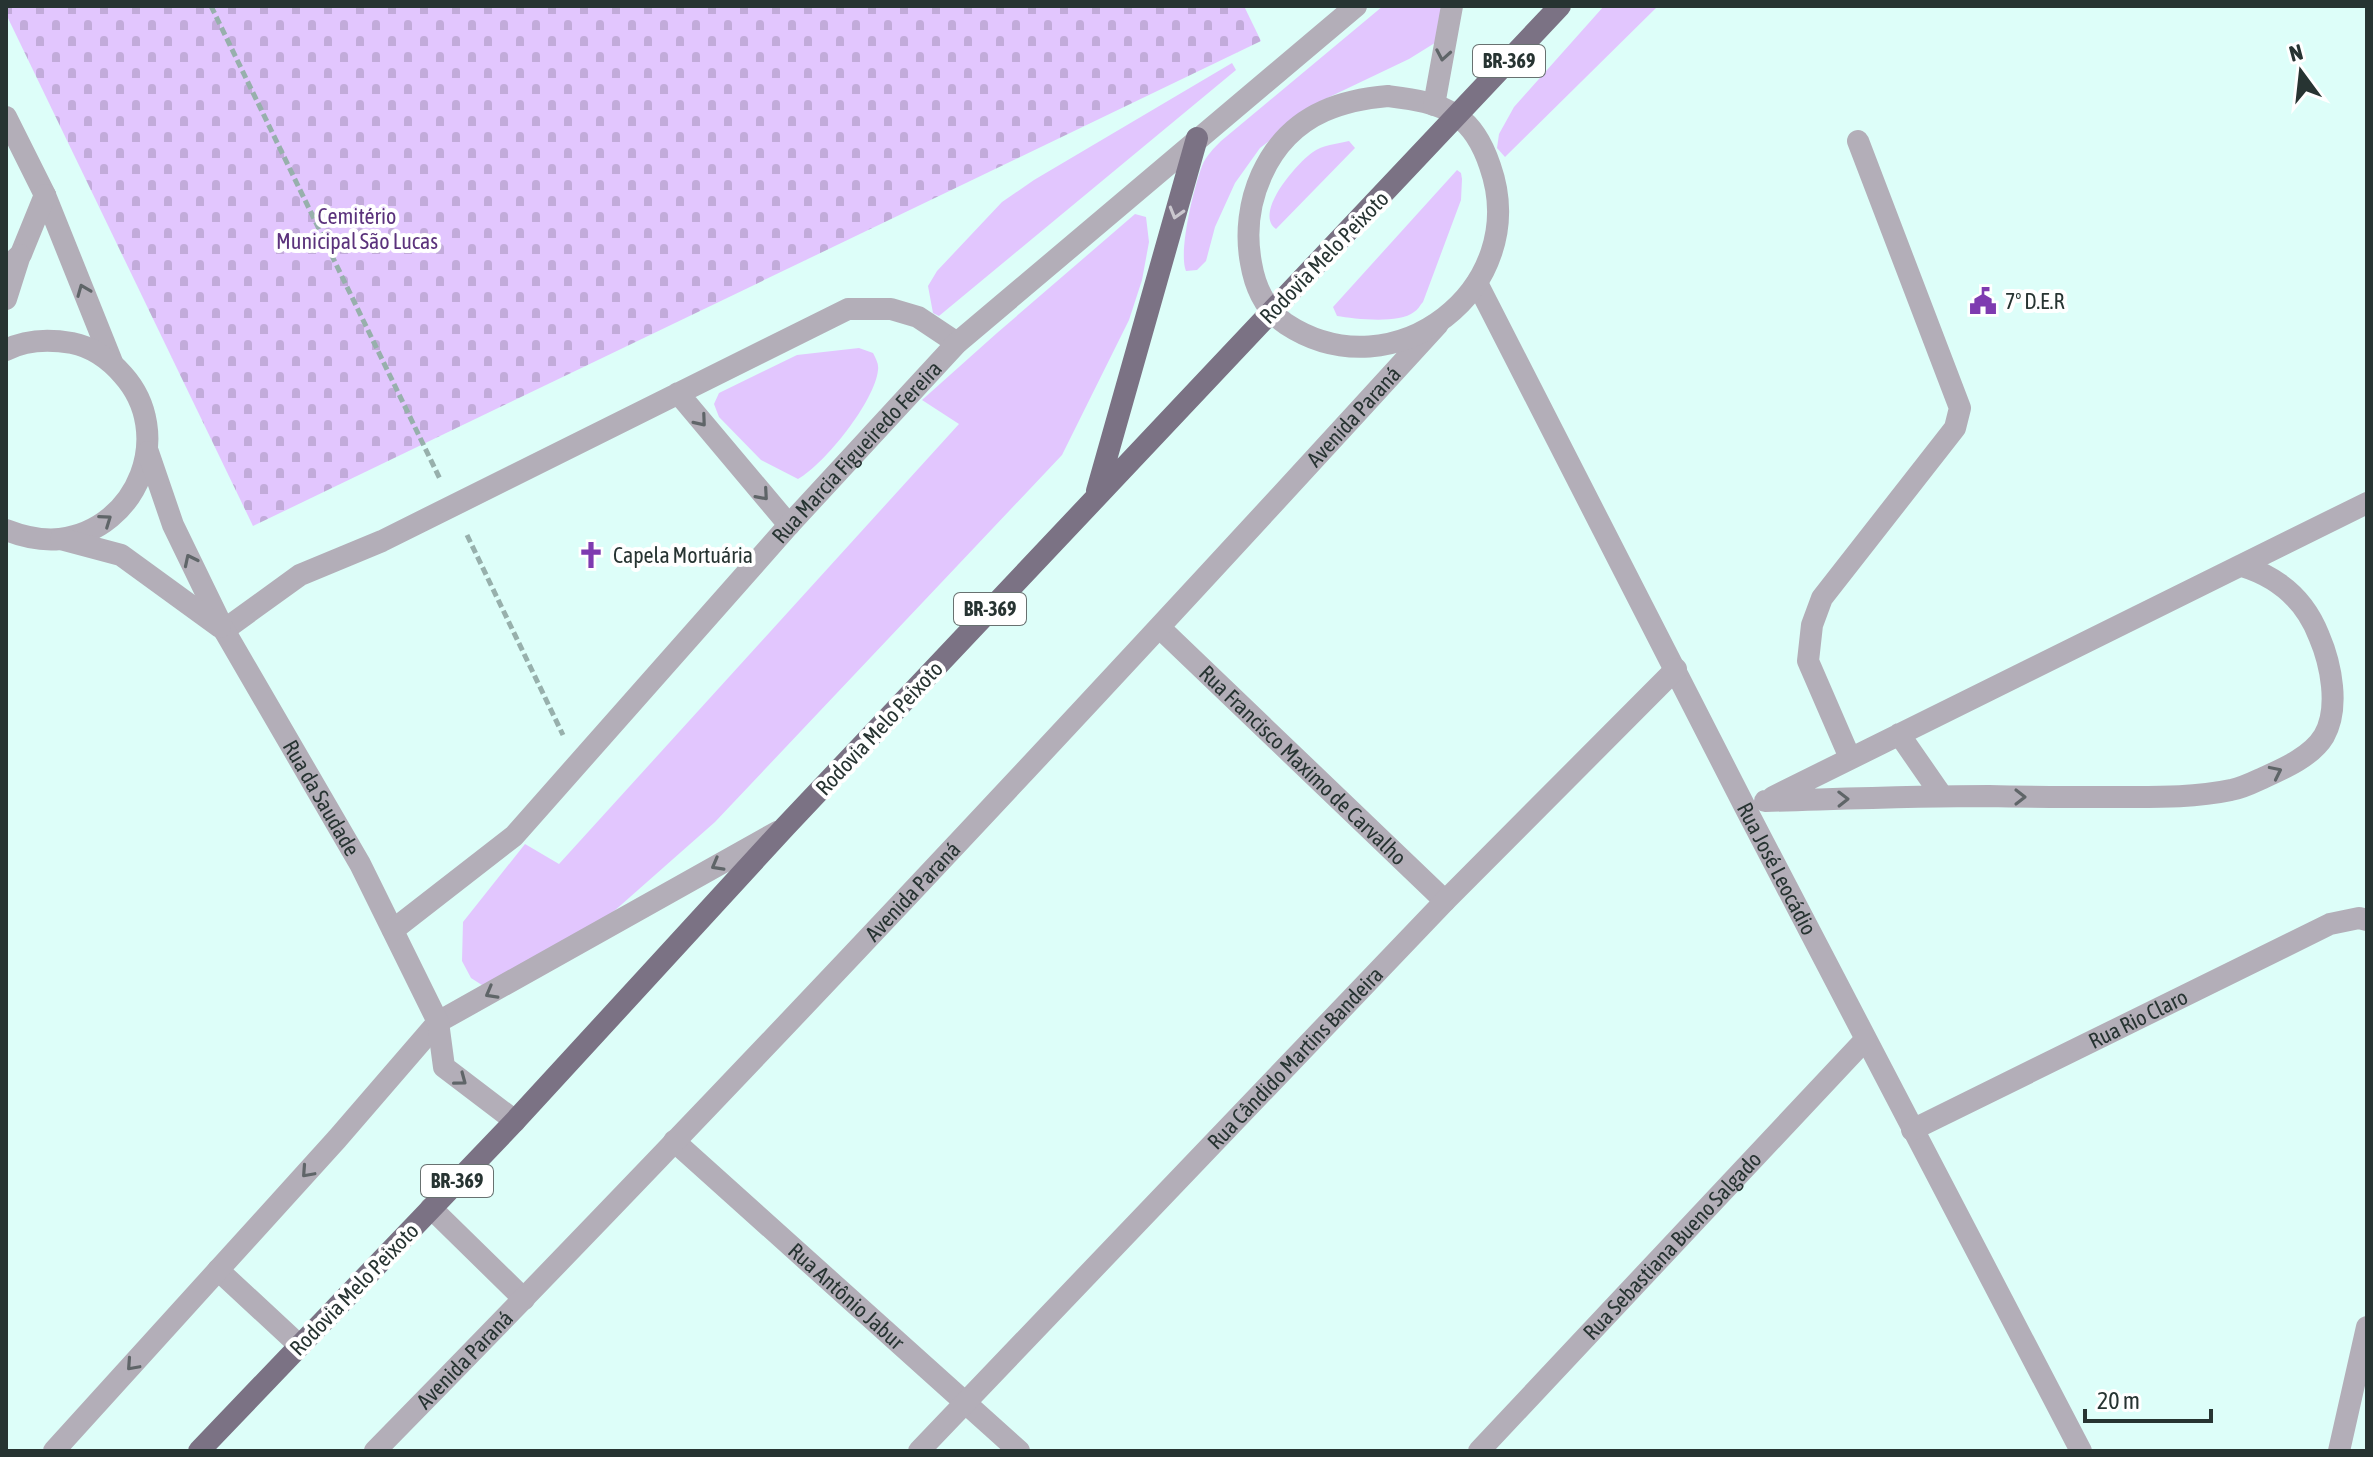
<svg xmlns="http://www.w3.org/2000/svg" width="2373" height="1457" viewBox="0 0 2373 1457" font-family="'Asap Condensed',sans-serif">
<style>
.green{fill:#e2c6fe}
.cemetery{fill:url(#cemetery-stones)}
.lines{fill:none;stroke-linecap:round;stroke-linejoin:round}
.path{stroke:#97b0ac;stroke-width:5;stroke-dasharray:8 4;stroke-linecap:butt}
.service{stroke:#b3aeb8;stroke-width:22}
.minor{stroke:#b3aeb8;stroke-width:22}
.tertiary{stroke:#b3aeb8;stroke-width:22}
.primary{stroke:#7b7284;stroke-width:22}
.oneway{stroke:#5f6568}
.oneway2{stroke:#cac7ce}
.labels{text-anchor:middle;stroke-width:8;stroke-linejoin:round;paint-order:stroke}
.shield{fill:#fff;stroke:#687170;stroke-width:2}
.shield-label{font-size:20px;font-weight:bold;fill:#273432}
.park-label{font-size:22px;fill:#5b327c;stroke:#fff}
.street-label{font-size:22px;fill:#273432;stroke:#fff}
.poi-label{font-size:22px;fill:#273432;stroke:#fff;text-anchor:start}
</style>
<defs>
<pattern id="cemetery-stones" width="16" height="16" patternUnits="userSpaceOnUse" patternTransform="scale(2)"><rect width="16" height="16" fill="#e2c6fe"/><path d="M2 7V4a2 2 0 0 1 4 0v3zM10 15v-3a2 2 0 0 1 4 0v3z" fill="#c2abda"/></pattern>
</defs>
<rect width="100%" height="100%" fill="#ddfef9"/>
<path class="green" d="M1383 6H1441L1438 41 1409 59 1321 101 1260 148 1235 183 1215 227 1206 261 1197 270 1186 271C1178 252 1194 187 1202 166 1206 156 1214 148 1221 141Z
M1604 6H1658L1505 157 1497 148 1499 134 1514 107Z
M1232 63 1236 70 939 316 933 313 928 286 937 271 1002 202 1034 180Z
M1349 141 1355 148 1276 229C1253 213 1297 163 1313 152 1322 145 1337 144 1349 141Z
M1457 170 1461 173 1462 179 1461 200 1423 302C1420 305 1418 310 1414 312 1399 324 1355 319 1337 316L1333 307Z
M1135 214 1146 217 1149 242 1142 280 1129 320 1062 455 715 822 604 920 485 987 471 978 462 961 463 922 525 844 559 864 959 424 922 400 997 333Z
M859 348 873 353C876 359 879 364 878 370 875 401 825 464 798 479L761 460 719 417 714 404 719 393 797 355Z"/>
<path class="cemetery" d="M6 6H1244L1261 41 253 526 6 14Z"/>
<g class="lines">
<path class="path" d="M211 6 440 479
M467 535 563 735"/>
<path class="service" d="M678 393 789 525
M224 630 300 575 382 541 848 309H891L918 317 957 343
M1899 734 1942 796
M1850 758 1808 661 1812 625 1822 598 1955 428 1960 408 1858 141
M1773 797 2367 503
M1765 801C1839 799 1914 796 1989 796 2031 797 2074 797 2116 797 2155 797 2193 798 2231 790 2243 788 2254 782 2265 777 2285 768 2312 756 2324 736 2340 708 2331 664 2319 636 2305 600 2278 577 2242 566"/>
<g class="minor">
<path d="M6 117 45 195"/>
<path id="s1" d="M1477 283 1746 809 2081 1451"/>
<path id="s2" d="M1160 628 1445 901"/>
<path id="s3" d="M1912 1130 2330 924 2359 918 2367 920"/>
<path id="s4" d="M674 1141 1019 1451"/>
<path d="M431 1208 524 1299"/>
<path d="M218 1270 300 1346"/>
<path d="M54 1451 337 1139 438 1022 777 832"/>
<path id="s5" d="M375 1451C737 1082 1090 705 1438 324"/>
<path id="s6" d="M919 1451 1445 901 1676 669"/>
<path id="s7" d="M1479 1451 1865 1040"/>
<path d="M2339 1451 2367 1327"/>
</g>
<g class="tertiary">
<path d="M1388 96C1411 99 1437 102 1457 116 1473 127 1484 148 1490 166 1533 288 1394 395 1286 324 1266 310 1255 287 1251 263 1240 204 1266 137 1324 111 1344 102 1365 98 1388 96Z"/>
<path d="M1434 105 1452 6"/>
<path d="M45 195 112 362"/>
<path d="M6 268 21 254 45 195"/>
<path d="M6 299 20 255"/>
<path d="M6 350C27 339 49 339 72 343 92 347 110 360 123 375 175 433 139 529 60 539 41 541 24 537 6 530"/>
<path id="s8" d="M148 452 173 525 224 630 360 864 438 1022 444 1067 515 1121"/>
<path d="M61 539 121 555 220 627"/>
<path id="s9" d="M393 930 514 836 789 525 957 343 1356 6"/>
</g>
<path class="primary" d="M1097 491 1197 138
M199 1451 515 1121 785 827 1560 6"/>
</g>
<defs><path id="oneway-chevron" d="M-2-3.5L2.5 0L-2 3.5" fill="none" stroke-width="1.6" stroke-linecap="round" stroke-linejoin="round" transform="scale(2)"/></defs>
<g class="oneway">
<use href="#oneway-chevron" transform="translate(1443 55) rotate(100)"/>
<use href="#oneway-chevron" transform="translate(83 290) rotate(-112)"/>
<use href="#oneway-chevron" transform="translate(701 421) rotate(50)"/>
<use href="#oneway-chevron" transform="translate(763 495) rotate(49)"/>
<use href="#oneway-chevron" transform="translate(106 520) rotate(-35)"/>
<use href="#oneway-chevron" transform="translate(190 560) rotate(-116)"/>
<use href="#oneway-chevron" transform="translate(2276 772) rotate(-26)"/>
<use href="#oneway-chevron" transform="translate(2020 797)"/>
<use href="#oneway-chevron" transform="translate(1843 799) rotate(-1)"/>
<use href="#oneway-chevron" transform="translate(717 865) rotate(151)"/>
<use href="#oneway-chevron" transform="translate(491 993) rotate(151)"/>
<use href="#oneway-chevron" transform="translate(461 1080) rotate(37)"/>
<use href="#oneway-chevron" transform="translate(307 1172) rotate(132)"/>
<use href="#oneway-chevron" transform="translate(132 1365) rotate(132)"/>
</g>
<use class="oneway2" href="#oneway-chevron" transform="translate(1176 213) rotate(106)"/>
<defs>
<g id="civic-bare" transform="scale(2.16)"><path d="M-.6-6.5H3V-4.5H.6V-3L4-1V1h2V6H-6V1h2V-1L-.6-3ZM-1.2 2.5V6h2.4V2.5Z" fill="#7e3bb0" stroke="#fff" stroke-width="2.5" paint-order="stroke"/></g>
<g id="church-bare" transform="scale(2.16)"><path d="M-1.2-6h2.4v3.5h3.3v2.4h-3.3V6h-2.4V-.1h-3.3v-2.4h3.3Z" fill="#7e3bb0" stroke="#fff" stroke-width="2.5" paint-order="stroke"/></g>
</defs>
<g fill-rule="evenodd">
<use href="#civic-bare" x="1983" y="301"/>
<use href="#church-bare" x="591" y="555"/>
</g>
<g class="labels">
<g class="shield">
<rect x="1473" y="45" width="72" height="32" rx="6"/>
<rect x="954" y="593" width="72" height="32" rx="6"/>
<rect x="421" y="1165" width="72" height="32" rx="6"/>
</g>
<g class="shield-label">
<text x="1509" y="68">BR-369</text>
<text x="990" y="616">BR-369</text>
<text x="457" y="1188">BR-369</text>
</g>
<g class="park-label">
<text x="357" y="224">Cemitério<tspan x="357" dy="25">Municipal São Lucas</tspan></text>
</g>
<g class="street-label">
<text transform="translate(1324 257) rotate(-46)" y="8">Rodovia Melo Peixoto</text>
<text dy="8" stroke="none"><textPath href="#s5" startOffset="1424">Avenida Paraná</textPath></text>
<text dy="8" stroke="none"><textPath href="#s9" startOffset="668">Rua Marcia Figueiredo Fereira</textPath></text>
<text transform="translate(879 728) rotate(-47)" y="8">Rodovia Melo Peixoto</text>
<text dy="8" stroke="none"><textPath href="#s2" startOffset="198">Rua Francisco Maximo de Carvalho</textPath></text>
<text dy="8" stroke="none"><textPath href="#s8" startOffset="388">Rua da Saudade</textPath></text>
<text dy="8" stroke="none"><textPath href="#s1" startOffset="658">Rua José Leocádio</textPath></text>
<text dy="8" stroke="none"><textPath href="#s5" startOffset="776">Avenida Paraná</textPath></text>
<text dy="8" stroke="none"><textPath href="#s3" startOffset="252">Rua Rio Claro</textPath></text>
<text dy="8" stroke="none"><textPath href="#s6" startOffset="544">Rua Cândido Martins Bandeira</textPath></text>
<text dy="8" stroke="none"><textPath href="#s7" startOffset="282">Rua Sebastiana Bueno Salgado</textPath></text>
<text transform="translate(354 1289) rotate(-46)" y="8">Rodovia Melo Peixoto</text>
<text dy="8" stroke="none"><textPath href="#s4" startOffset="232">Rua Antônio Jabur</textPath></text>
<text dy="8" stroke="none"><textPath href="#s5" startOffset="128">Avenida Paraná</textPath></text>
</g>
<g class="poi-label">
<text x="2005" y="309">7º D.E.R</text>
<text x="613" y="563">Capela Mortuária</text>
</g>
</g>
<rect width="2373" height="1457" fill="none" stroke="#273432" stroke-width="16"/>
<g transform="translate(2301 72) rotate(345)" stroke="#ffffff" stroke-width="6" paint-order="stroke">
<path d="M0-6L14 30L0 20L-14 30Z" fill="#273432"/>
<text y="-12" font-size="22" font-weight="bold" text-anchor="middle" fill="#273432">N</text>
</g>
<path d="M2085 1409v12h126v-12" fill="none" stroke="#273432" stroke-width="4"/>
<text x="2097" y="1409" font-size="24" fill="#273432" stroke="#ffffff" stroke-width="6" paint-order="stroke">20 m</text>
</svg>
